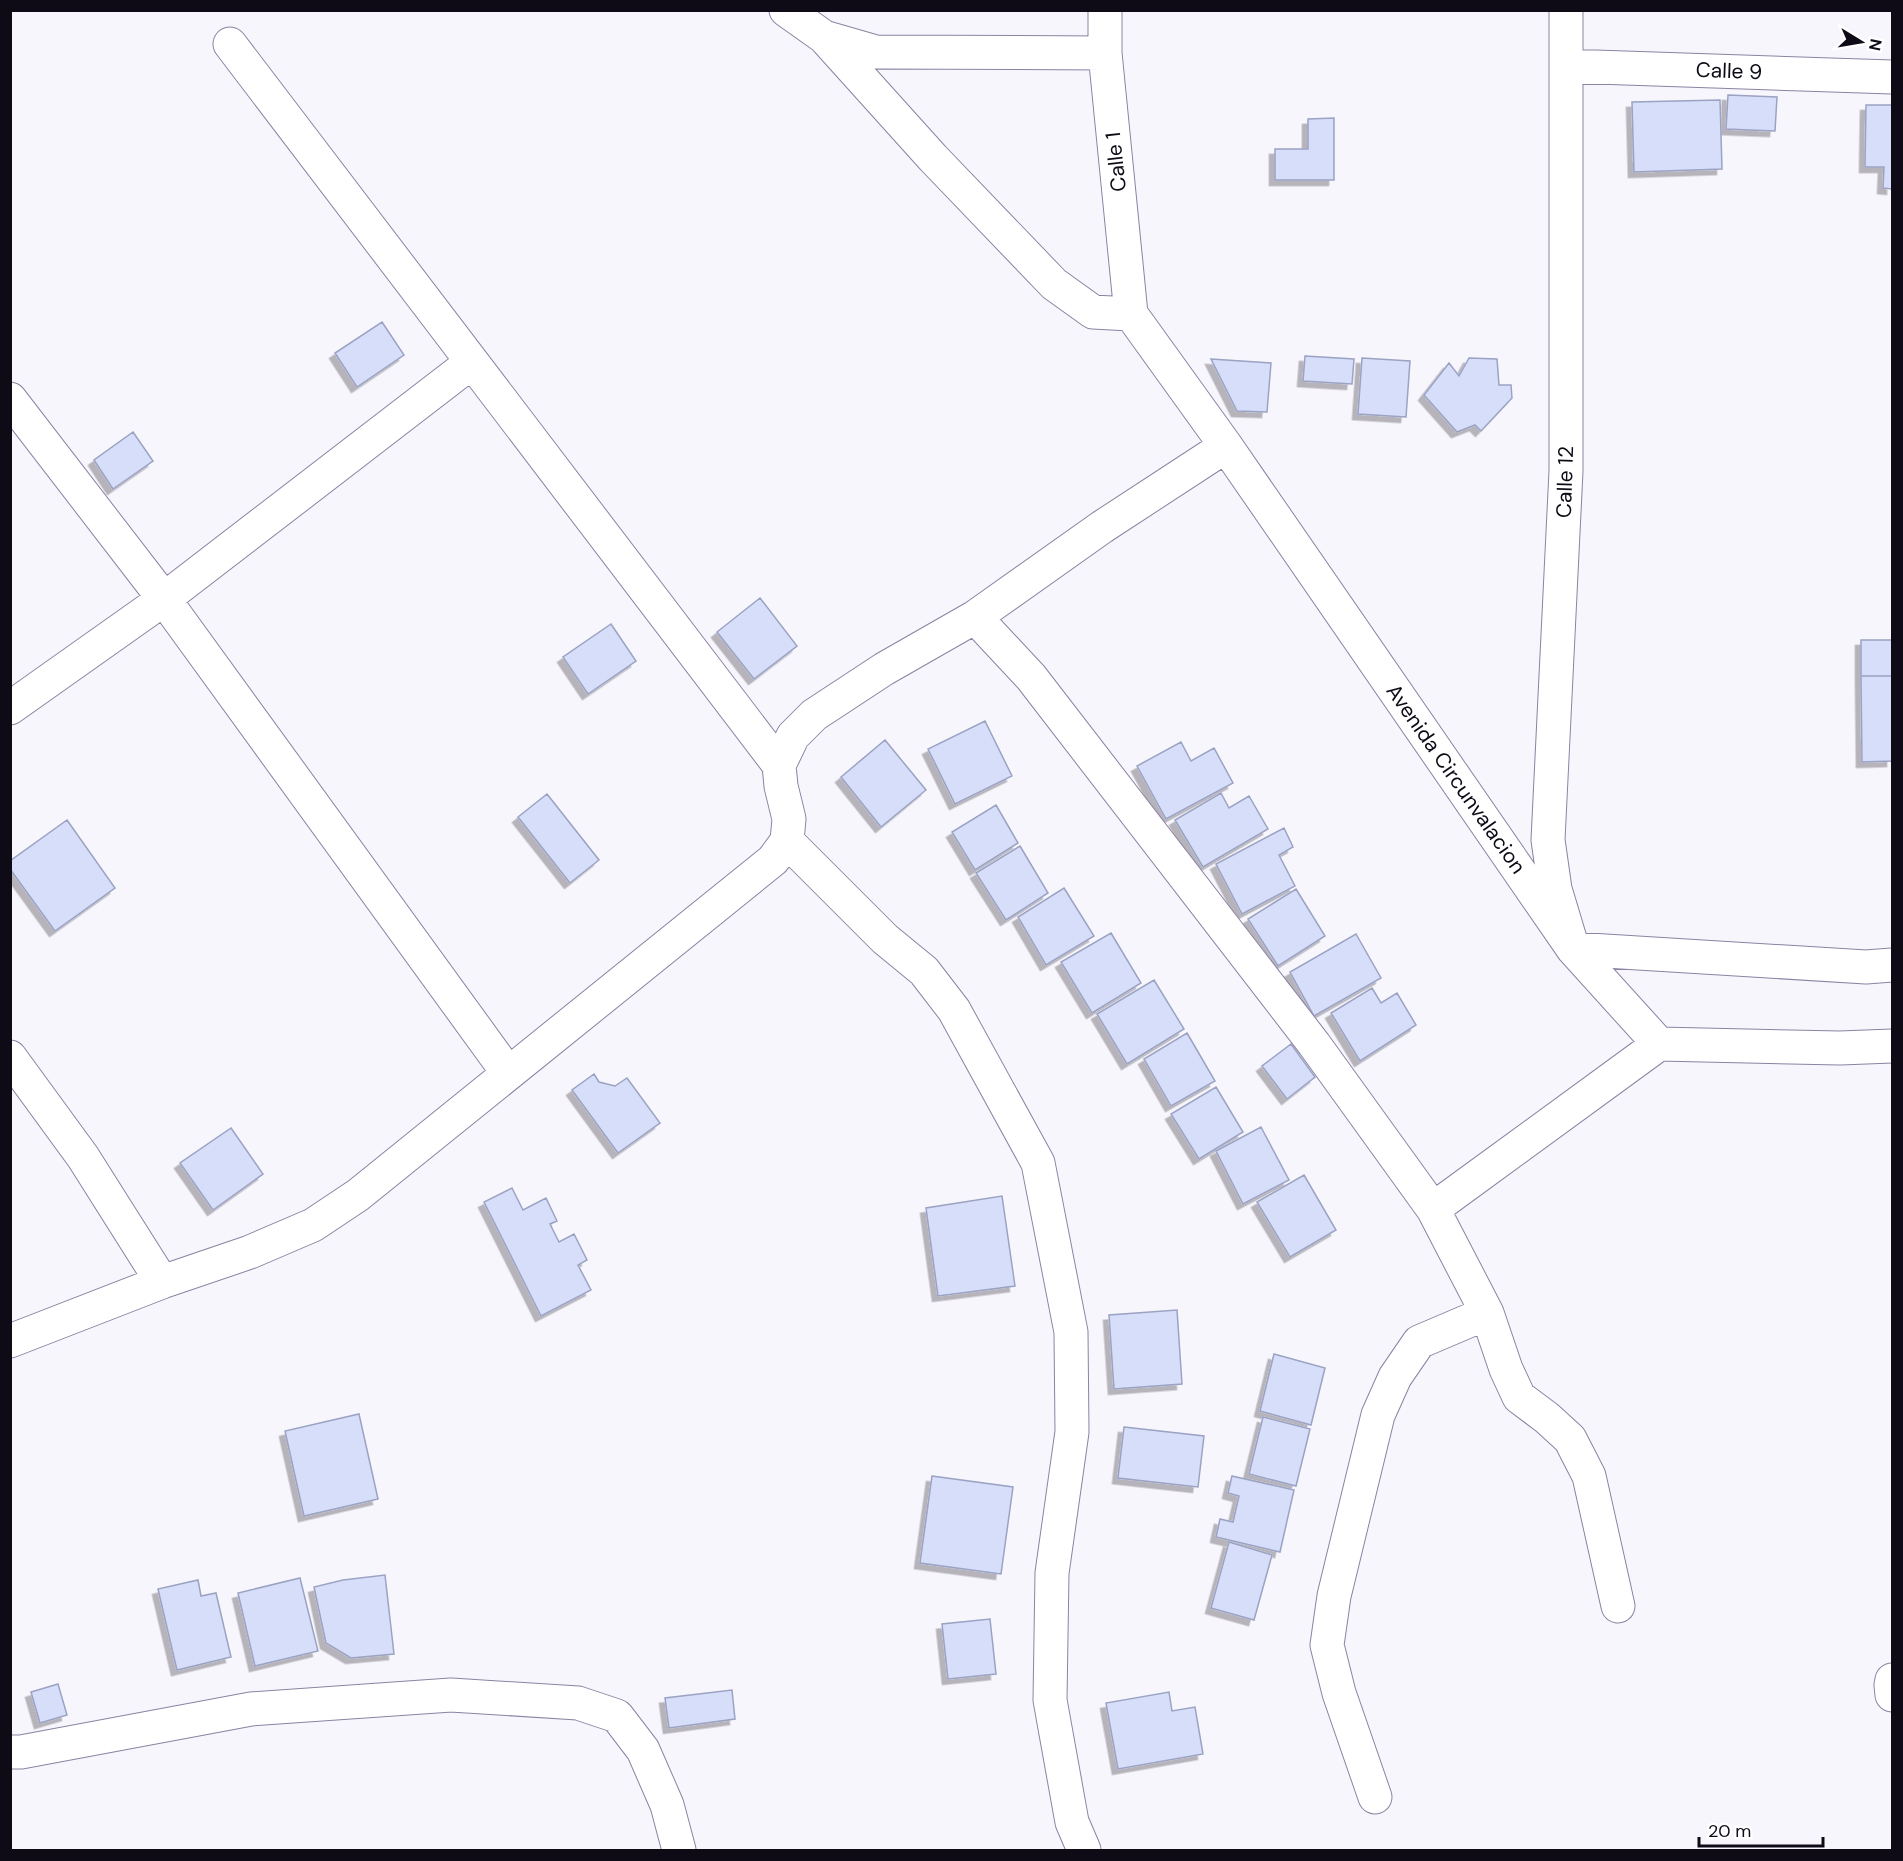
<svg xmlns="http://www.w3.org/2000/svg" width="1903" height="1861" viewBox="0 0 1903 1861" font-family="'DM Sans',sans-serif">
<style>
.building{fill:#d7defa;stroke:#9ba3c3;stroke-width:1.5;filter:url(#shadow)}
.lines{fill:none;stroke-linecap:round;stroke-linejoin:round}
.street-casing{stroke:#8c82a2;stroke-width:35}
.street{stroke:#fff;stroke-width:33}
.labels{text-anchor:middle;stroke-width:4.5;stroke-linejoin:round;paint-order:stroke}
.street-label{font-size:21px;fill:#0e0b16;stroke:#fff}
</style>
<defs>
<filter id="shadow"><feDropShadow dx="-5.5" dy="5.5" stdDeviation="0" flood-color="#0004"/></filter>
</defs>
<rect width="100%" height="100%" fill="#f8f6fd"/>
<path class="building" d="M1728 95 1777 97 1775 131 1726 129Z
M1720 100 1722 169 1634 172 1632 102Z
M1866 105H1892V189L1883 188 1884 167H1865Z
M1334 118V180H1275V149H1308V119Z
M382 322 404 355 357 387 335 353Z
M1305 356 1354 359 1352 384 1303 381Z
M1362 358 1410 361 1406 417 1358 414Z
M1469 358 1497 359 1499 385H1511L1512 398 1481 431 1475 425 1457 432 1424 395 1449 363 1459 376Z
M1211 359 1271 363 1267 412 1237 411Z
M133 432 153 461 113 489 94 460Z
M760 598 797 646 754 679 717 632Z
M611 624 636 661 588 694 563 657Z
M1861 640H1892V676H1861Z
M1861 676H1892V761L1862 762Z
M985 721 1012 776 955 804 928 749Z
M885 740 926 790 881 827 841 777Z
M1181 742 1191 761 1214 748 1233 783 1166 819 1137 766Z
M1221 793 1229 808 1249 796 1268 829 1203 867 1175 820Z
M547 794 599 860 570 883 518 817Z
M996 805 1018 843 975 870 952 832Z
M67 820 115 888 55 931 10 869V861Z
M1284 828 1293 847 1279 855 1295 886 1242 914 1216 864Z
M1020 846 1048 893 1006 920 976 873Z
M1064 888 1094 936 1046 965 1018 917Z
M1296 889 1325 936 1278 966 1248 919Z
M1111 933 1141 983 1092 1013 1061 962Z
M1356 934 1381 978 1314 1016 1290 972Z
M1154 980 1184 1029 1127 1064 1097 1014Z
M1372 988 1381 1003 1397 993 1416 1025 1360 1061 1331 1013Z
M1187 1033 1215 1081 1171 1106 1144 1059Z
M1291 1044 1315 1077 1287 1099 1262 1066Z
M594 1074 599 1082 615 1086 627 1078 660 1123 618 1153 572 1090Z
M1216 1087 1243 1132 1199 1159 1171 1114Z
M1261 1127 1289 1180 1243 1204 1216 1151Z
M231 1128 263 1174 213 1210 180 1163Z
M1304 1175 1336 1230 1290 1257 1257 1202Z
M512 1188 523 1210 546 1198 557 1221 550 1224 559 1242 574 1234 587 1260 578 1265 591 1290 541 1316 484 1202Z
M1002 1196 1015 1286 938 1296 926 1208Z
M1177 1310 1182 1384 1114 1389 1109 1315Z
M1274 1354 1325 1368 1311 1425 1260 1411Z
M359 1414 378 1499 304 1516 285 1431Z
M1263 1417 1310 1429 1296 1486 1249 1474Z
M1124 1427 1204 1436 1198 1487 1118 1478Z
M932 1476 1013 1487 1001 1574 920 1563Z
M1232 1476 1294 1490 1280 1552 1216 1537 1220 1519 1233 1522 1239 1496 1228 1493Z
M1229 1542 1272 1555 1254 1620 1211 1608Z
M385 1575 394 1654 351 1658 326 1643 314 1587 343 1580Z
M300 1578 318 1651 255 1666 238 1593Z
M198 1580 201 1596 216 1593 231 1657 177 1670 158 1589Z
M990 1619 996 1674 948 1679 942 1624Z
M58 1684 67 1715 40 1723 31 1692Z
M732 1690 735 1719 669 1728 665 1698Z
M1169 1692 1172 1711 1195 1707 1203 1754 1118 1769 1106 1703Z"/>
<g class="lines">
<g class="street-casing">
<path id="street" d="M786 10 824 37 876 52 1105 53
M1105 10V53L1131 314 1226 446 1573 949 1659 1044 1840 1048 1892 1046
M1566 10V471L1548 840 1555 889 1573 949 1866 967 1892 965
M824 37 933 158 1054 284 1093 312 1131 314
M230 44 779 765
M1566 66 1892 77
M10 399 164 599 508 1073
M975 617 1031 677 1314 1044 1433 1209 1487 1313 1506 1369 1519 1397 1547 1418 1570 1439 1589 1476 1618 1606
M10 708 164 599 472 362
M787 841 885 939 924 971 954 1010 1038 1163 1071 1332 1072 1432 1052 1573 1050 1700 1072 1822 1084 1850
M10 1057 83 1157 162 1282
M1433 1209 1659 1044
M10 1341 162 1282 250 1252 313 1225 358 1195 773 860 787 841 789 819 781 786 779 765 793 736 814 715 884 669 975 617 1102 527 1226 446
M1892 1680 1891 1685 1892 1695
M10 1752H21L251 1709 451 1695 578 1703 617 1716 643 1750 667 1805 679 1850
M1375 1797 1339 1693 1327 1645 1334 1596 1378 1415 1395 1377 1419 1342 1487 1313"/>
</g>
<use href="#street" class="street"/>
</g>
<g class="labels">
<g class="street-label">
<text transform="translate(1729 71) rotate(2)" y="7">Calle 9</text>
<text transform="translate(1116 162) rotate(-96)" y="7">Calle 1</text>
<text transform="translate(1565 482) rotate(-88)" y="7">Calle 12</text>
<text transform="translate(1456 779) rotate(55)" y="7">Avenida Circunvalacion</text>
</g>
</g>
<rect width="1903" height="1861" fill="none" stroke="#0e0b16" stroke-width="24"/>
<g transform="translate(1861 42) rotate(101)" stroke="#ffffff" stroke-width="4.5" paint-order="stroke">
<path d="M0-4.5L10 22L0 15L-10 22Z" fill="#0e0b16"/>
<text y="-9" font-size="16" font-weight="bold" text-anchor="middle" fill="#0e0b16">N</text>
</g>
<path d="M1699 1837v9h124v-9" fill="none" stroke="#0e0b16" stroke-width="3"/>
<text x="1708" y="1837" font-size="18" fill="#0e0b16" stroke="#ffffff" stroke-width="4.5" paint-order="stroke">20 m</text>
</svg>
